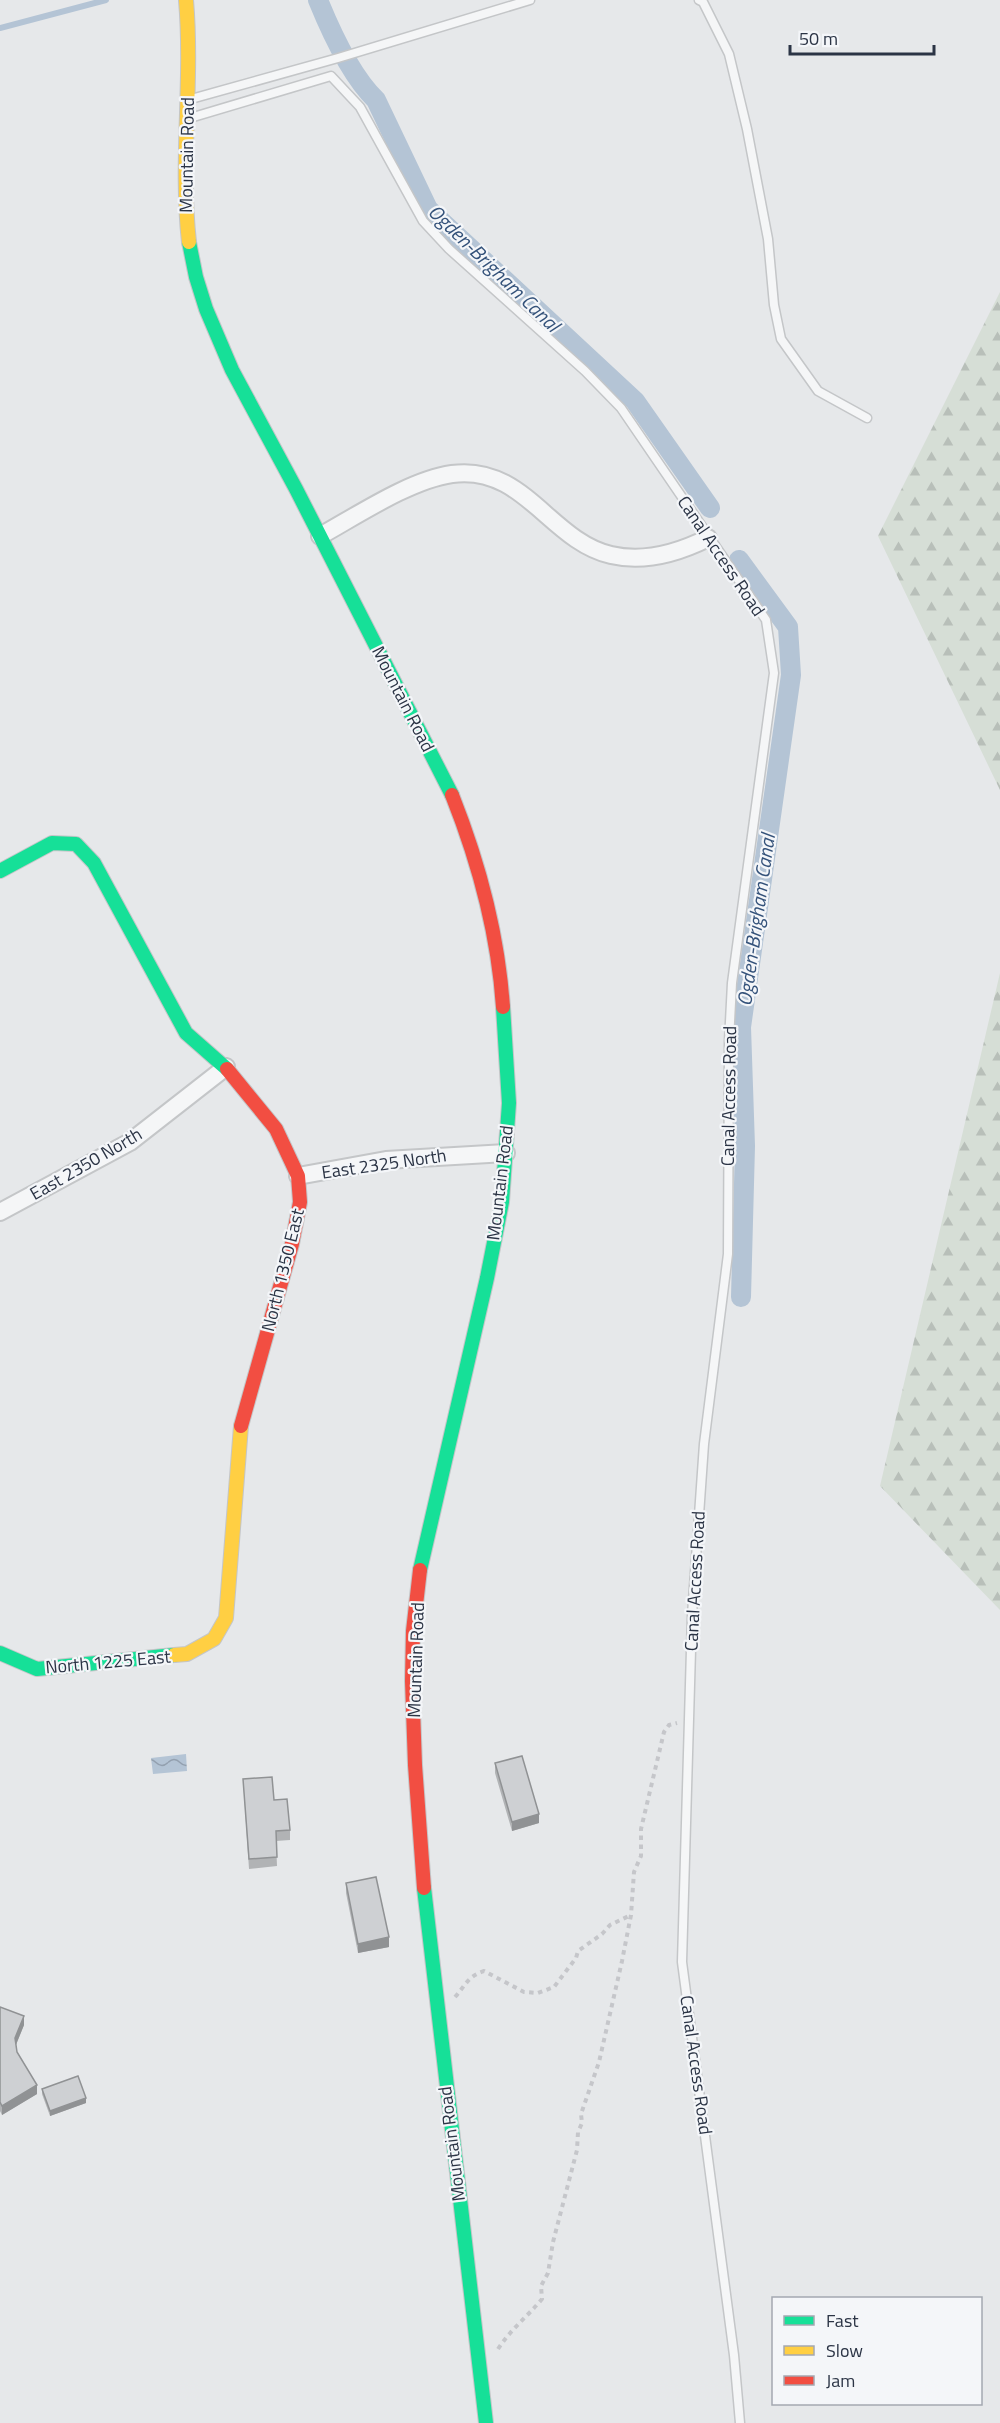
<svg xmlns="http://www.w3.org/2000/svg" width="1000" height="2423" viewBox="0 0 1000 2423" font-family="'Titillium Web',sans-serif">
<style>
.forest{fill:url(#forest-firs)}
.water{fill:url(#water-waves)}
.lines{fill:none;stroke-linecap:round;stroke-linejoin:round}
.stream{stroke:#b4c4d5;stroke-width:6}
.canal{stroke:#b4c4d5;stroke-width:20}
.lane-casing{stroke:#c4c6c8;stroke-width:11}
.street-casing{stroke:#c4c6c8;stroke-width:20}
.fast-casing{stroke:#c4c6c8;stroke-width:16}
.slow-casing{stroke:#c4c6c8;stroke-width:16}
.jam-casing{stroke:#c4c6c8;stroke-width:16}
.path{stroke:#c5c6ca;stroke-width:4;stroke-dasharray:4.5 4.5;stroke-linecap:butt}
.lane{stroke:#f5f6f7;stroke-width:8}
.street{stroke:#f5f6f7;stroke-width:16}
.fast{stroke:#16e098;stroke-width:14}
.slow{stroke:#ffcf43;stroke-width:14}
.jam{stroke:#f24e42;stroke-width:14}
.wall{fill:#b1b3b5}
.shaded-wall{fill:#909294}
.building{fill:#ced0d3;stroke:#909294;stroke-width:1.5}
.labels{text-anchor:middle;stroke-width:4.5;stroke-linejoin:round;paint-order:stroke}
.street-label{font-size:18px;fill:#2b3445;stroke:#f4f6f9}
.water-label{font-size:20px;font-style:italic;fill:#34527a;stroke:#f4f6f9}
</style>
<defs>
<pattern id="forest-firs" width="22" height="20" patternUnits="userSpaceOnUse" patternTransform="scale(1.5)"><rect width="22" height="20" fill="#d6ded6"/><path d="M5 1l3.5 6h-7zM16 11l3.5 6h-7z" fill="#b8bfb9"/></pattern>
<pattern id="water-waves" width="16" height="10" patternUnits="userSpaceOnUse" patternTransform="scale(1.5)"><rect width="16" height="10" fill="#b4c4d5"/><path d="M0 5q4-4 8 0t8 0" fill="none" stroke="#93a0af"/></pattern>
</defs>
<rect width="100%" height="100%" fill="#e6e8ea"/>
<path class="forest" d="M1000 292V790L878 536Z
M1000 973V1610L880 1486Z"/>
<path class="water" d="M186 1754 187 1771 153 1774 151 1758Z"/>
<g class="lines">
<path class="stream" d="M0 28 106 0"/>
<path class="canal" d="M318 0C331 32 351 76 376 100L428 209 635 401 710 508
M739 560 788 627 791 675 741 1027 745 1146 741 1297"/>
<g class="lane-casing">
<path id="lane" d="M699 0 703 2 729 54 747 129 768 239 774 305 781 339 818 391 867 418
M191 99 338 58 530 0
M190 118 331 76 360 107 423 221 449 249 585 371 621 408 766 620 774 673 732 983 729 1041 728 1254 704 1444 692 1615 682 1962 734 2355 740 2423"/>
</g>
<g class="street-casing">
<path id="street" d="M320 536C358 515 410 480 452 474 524 464 550 541 611 555 645 563 678 553 708 538
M298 1176 386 1160 506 1153
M0 1212 130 1142 226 1067"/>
</g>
<g class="fast-casing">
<path id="fast" d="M189 242 196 277 206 309 232 370 296 489 452 795
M0 871 52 843 76 844 94 863 186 1033 227 1069
M420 1570 487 1278 502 1202 509 1103 503 1007
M0 1653 37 1669 174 1655
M424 1888 486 2423"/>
</g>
<g class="slow-casing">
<path id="slow" d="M186 0C193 81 180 162 189 242
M174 1655 187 1654 214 1639 226 1618 241 1426"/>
</g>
<g class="jam-casing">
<path id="jam" d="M452 795C479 863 498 934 503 1007
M227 1069 276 1129 298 1176 300 1202 292 1244 241 1426
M420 1570 413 1631 412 1681 415 1765 424 1888"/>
</g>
<path class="path" d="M455 1997C465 1986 468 1976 484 1971L524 1992 538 1993 554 1987 576 1958 578 1951 602 1934 610 1925 631 1915
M498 2349C511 2329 527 2317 542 2299L541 2286 548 2273 553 2242 577 2150 578 2132 582 2123 581 2114 599 2062 622 1961 631 1915 634 1872 641 1856V1829L664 1732 669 1725 677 1723"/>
<use href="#lane" class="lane"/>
<use href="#street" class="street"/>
<use href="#fast" class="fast"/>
<use href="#slow" class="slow"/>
<use href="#jam" class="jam"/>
</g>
<path class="wall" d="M495 1763 539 1823 512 1831 495 1773Z
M243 1779 274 1800 290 1830V1840L276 1841 277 1866 249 1869Z
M346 1883 389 1947 358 1953 346 1893Z
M0 2007 24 2025 16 2045 17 2052 37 2094 2 2115 0 2111Z
M42 2089 86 2103 50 2116 42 2094Z"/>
<path class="shaded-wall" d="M539 1814V1823L512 1831V1822Z
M389 1937V1947L358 1953V1944Z
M24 2016V2025L15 2047V2038Z
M37 2085V2094L2 2115V2106Z
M86 2098V2103L50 2116V2111Z"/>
<path class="building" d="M522 1756 539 1814 512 1822 495 1763Z
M272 1777 274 1800 287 1799 290 1830 276 1831 277 1857 249 1859 243 1779Z
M376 1877 389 1937 358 1944 346 1883Z
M0 2007 24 2016 15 2038 17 2052 37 2085 2 2106 0 2102Z
M78 2076 86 2098 50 2111 42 2089Z"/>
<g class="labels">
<g class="street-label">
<text transform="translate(187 155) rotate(-89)" y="6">Mountain Road</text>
<text transform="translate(721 556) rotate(56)" y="6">Canal Access Road</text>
<text transform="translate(403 699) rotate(63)" y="6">Mountain Road</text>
<text transform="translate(729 1096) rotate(-89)" y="6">Canal Access Road</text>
<text transform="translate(86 1164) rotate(-30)" y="6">East 2350 North</text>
<text transform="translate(384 1164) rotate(-8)" y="6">East 2325 North</text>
<text transform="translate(500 1183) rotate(-83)" y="6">Mountain Road</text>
<text transform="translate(283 1270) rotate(-76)" y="6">North 1350 East</text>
<text transform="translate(695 1581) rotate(-87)" y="6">Canal Access Road</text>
<text transform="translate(416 1660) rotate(-88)" y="6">Mountain Road</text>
<text transform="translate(108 1662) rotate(-5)" y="6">North 1225 East</text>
<text transform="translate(696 2065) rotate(82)" y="6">Canal Access Road</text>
<text transform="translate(452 2144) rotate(-97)" y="6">Mountain Road</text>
</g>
<g class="water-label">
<text transform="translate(494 268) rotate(44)" y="7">Ogden-Brigham Canal</text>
<text transform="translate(756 920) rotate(-82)" y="7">Ogden-Brigham Canal</text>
</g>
</g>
<rect x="772" y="2297" width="210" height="108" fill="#f4f6f9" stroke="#a4a8b1" stroke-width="1.5"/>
<rect x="784" y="2316" width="30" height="9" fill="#16e098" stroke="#a4a8b1" stroke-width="1.5"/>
<text x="826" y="2327" font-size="18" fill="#2b3445">Fast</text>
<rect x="784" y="2346" width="30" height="9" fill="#ffcf43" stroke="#a4a8b1" stroke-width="1.5"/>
<text x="826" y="2357" font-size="18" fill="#2b3445">Slow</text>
<rect x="784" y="2376" width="30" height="9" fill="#f24e42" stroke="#a4a8b1" stroke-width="1.5"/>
<text x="826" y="2387" font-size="18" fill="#2b3445">Jam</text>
<path d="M790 45v9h144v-9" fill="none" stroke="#2b3445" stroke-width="3"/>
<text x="799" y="45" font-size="18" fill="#2b3445" stroke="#f4f6f9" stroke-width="4.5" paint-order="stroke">50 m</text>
</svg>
